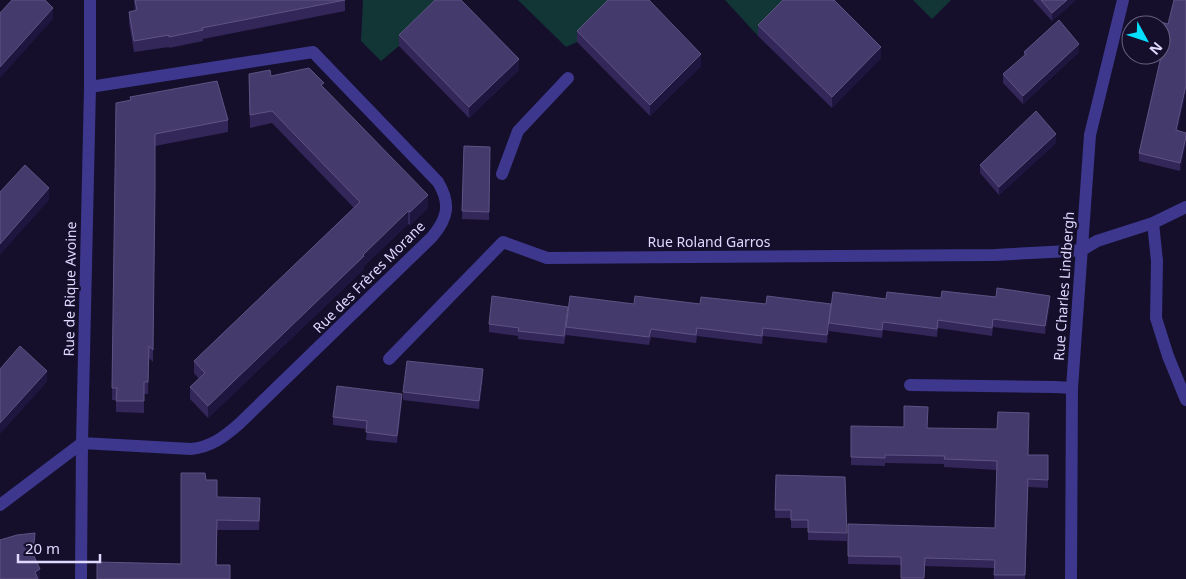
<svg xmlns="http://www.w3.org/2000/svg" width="1186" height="579" viewBox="0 0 1186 579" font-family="'Noto Sans',sans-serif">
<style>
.green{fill:#113635}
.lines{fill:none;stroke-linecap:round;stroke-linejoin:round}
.lane{stroke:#3d378d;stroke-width:12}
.street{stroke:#3d378d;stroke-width:12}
.wall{fill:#33275a}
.shaded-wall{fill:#1f1640}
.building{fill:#453a6c;stroke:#5e5383}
.labels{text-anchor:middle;stroke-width:5;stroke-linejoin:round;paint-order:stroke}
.street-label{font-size:14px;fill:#dfd9ff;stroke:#150f2b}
</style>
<rect width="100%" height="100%" fill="#150f2b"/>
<path class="green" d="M363 0H446L399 46 381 61 361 41Z
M518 0H619L577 42 566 47Z
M725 0H794L758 36Z
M913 0H951L932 19Z"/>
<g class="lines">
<path class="lane" d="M1153 223 1157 261 1156 318 1168 356 1186 400"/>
<path class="street" d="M502 174 518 131 568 78
M389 359 503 242 547 258 995 255 1069 251 1082 250 1097 241 1153 223 1186 207
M910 385 1055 387 1072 388
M82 443 191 449C211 447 224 437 239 424L432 237C448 218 451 204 438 182L313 52 90 87
M0 505 82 443
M81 579 82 443 90 87V0
M1071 579 1072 388 1090 135 1123 0"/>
</g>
<path class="wall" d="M134 0H345V11L203 39V41L169 48V47L134 52 129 23V12L135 11Z
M1033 0H1076L1052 21Z
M1168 24 1177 131 1186 133 1180 171 1139 161V153L1161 56 1158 55H1161V25Z
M758 25 881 58 832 108 758 36Z
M577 31 701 66 650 116 577 42Z
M399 35 519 70 469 118 399 46Z
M1024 52H1079L1023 104 1003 83V74L1024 56Z
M249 74 271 76 324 88 428 208 410 225 408 224 364 266V269L208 418 190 399V387L199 379 194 373V361L354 208 272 123 250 128Z
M116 103 228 120V132L155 146V201L153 362 149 358 148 394H144V413L116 412V400H112Z
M1056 143 999 195 980 173V165Z
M464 146 490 147 489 220 462 219Z
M941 298 1050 304 1045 334 993 327 992 336 938 328 937 337 883 330 882 338 829 331V329L827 343 763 336 762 344 697 336 696 343 651 337 649 345 566 335V334L564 344 518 339V336L489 332V324L568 307 634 304H831L886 299Z
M483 378 479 409 403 400V392Z
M402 401 397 443 366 440 367 429 333 425V417Z
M851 426 928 428 1028 455H1048V488L1028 487 1025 579H994V568L925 566 924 579H901V565L848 564V524L995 528 997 470 944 467V464L885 463V466L851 465Z
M776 475 845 477 847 541 808 540V528H791V518H775Z
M206 480 217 497 260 508 259 530H217V565L181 564Z"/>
<path class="shaded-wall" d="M1067 0H1076L1052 21V13Z
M53 8V19L0 78V67Z
M1079 44V52L1023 104V96Z
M881 47V58L832 108V97Z
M701 54V66L650 116V105Z
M519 59V70L469 118V107Z
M1186 85V93L1176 138V130Z
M1056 134V143L999 195V187Z
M1186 137V145L1180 171V163Z
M49 188V200L0 255V244Z
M428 195V208L410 225V212Z
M408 211V224L364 266V269L208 418V406Z
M1050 296V304L1045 334V326Z
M831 304 829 329 827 343V335Z
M483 369V378L479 409V401Z
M47 371V382L0 434V423Z
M402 394V401L397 443V436Z
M40 569V579H35V572Z"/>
<path class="building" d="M12 0H45L53 8 0 67V13Z
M135 0H345L202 28 203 30 169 37V35L134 41 129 12 137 10Z
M435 0H461L519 59 469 107 399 35Z
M608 0H649L701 54 650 105 577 31Z
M783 0H834L881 47 832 97 758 25Z
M1041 0H1067L1052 13Z
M1174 0H1186V85L1176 130 1186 133V137L1180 163 1139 153 1163 48H1161V25H1148L1149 19 1168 24Z
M1059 20 1079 44 1023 96 1003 74 1026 54 1024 52Z
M309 68 324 83 321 85 428 195 410 212 408 211 363 255 364 256 208 406 190 387 205 373 194 361 360 202 272 111 250 115 249 74 270 70 271 76Z
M217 81 228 120 155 134V189L153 350 149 346 148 382H144V401H116L117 388H112L116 103 131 100 130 97Z
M1036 111 1056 134 999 187 980 165Z
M464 146 490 147 489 212 462 211Z
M25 165 49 188 0 244V192Z
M997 288 1050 296 1045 326 993 319 992 328 938 320 937 329 883 322 882 330 829 323 833 292 886 299 887 292 941 298 942 291 996 297Z
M492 296 568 307 564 336 518 331 519 328 489 324Z
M570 296 634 304 635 296 700 304 701 297 766 304 767 296 831 304 827 335 763 328 762 336 697 328 696 335 651 329 649 337 566 327Z
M20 346 47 371 0 423V369Z
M407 361 483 369 479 401 403 392Z
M337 386 402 394 397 436 366 432 367 421 333 417Z
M904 406 928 407 927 428 997 429 998 412 1029 413 1028 455H1048V480L1028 479 1025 575H994L995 560 925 558 924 578H901V557L848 556V524L995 528 997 461 944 459 945 456 885 455V458L851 457V426L904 427Z
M181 473H205L206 480H217V497L260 498 259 521 217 520 216 565H230V579H97V562L181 564Z
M776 475 845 477 847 533 808 532V520H791V510H775Z
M35 533 33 554 40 569 35 572 38 579H0V540L17 535Z"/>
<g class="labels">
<g class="street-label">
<text x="709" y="247">Rue Roland Garros</text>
<text transform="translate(369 277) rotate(-45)" y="5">Rue des Frères Morane</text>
<text transform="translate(1064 286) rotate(-86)" y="5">Rue Charles Lindbergh</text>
<text transform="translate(70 289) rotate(-89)" y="5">Rue de Rique Avoine</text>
</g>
</g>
<g transform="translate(1146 40) rotate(130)"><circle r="24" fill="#150f2b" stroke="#666080"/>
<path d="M0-4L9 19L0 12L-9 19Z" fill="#05dfff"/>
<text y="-8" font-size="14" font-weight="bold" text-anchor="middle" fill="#dfd9ff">N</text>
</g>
<path d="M18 554v8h82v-8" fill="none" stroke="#dfd9ff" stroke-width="2.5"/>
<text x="25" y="554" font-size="15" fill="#dfd9ff" stroke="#150f2b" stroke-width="4" paint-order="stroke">20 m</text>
</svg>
